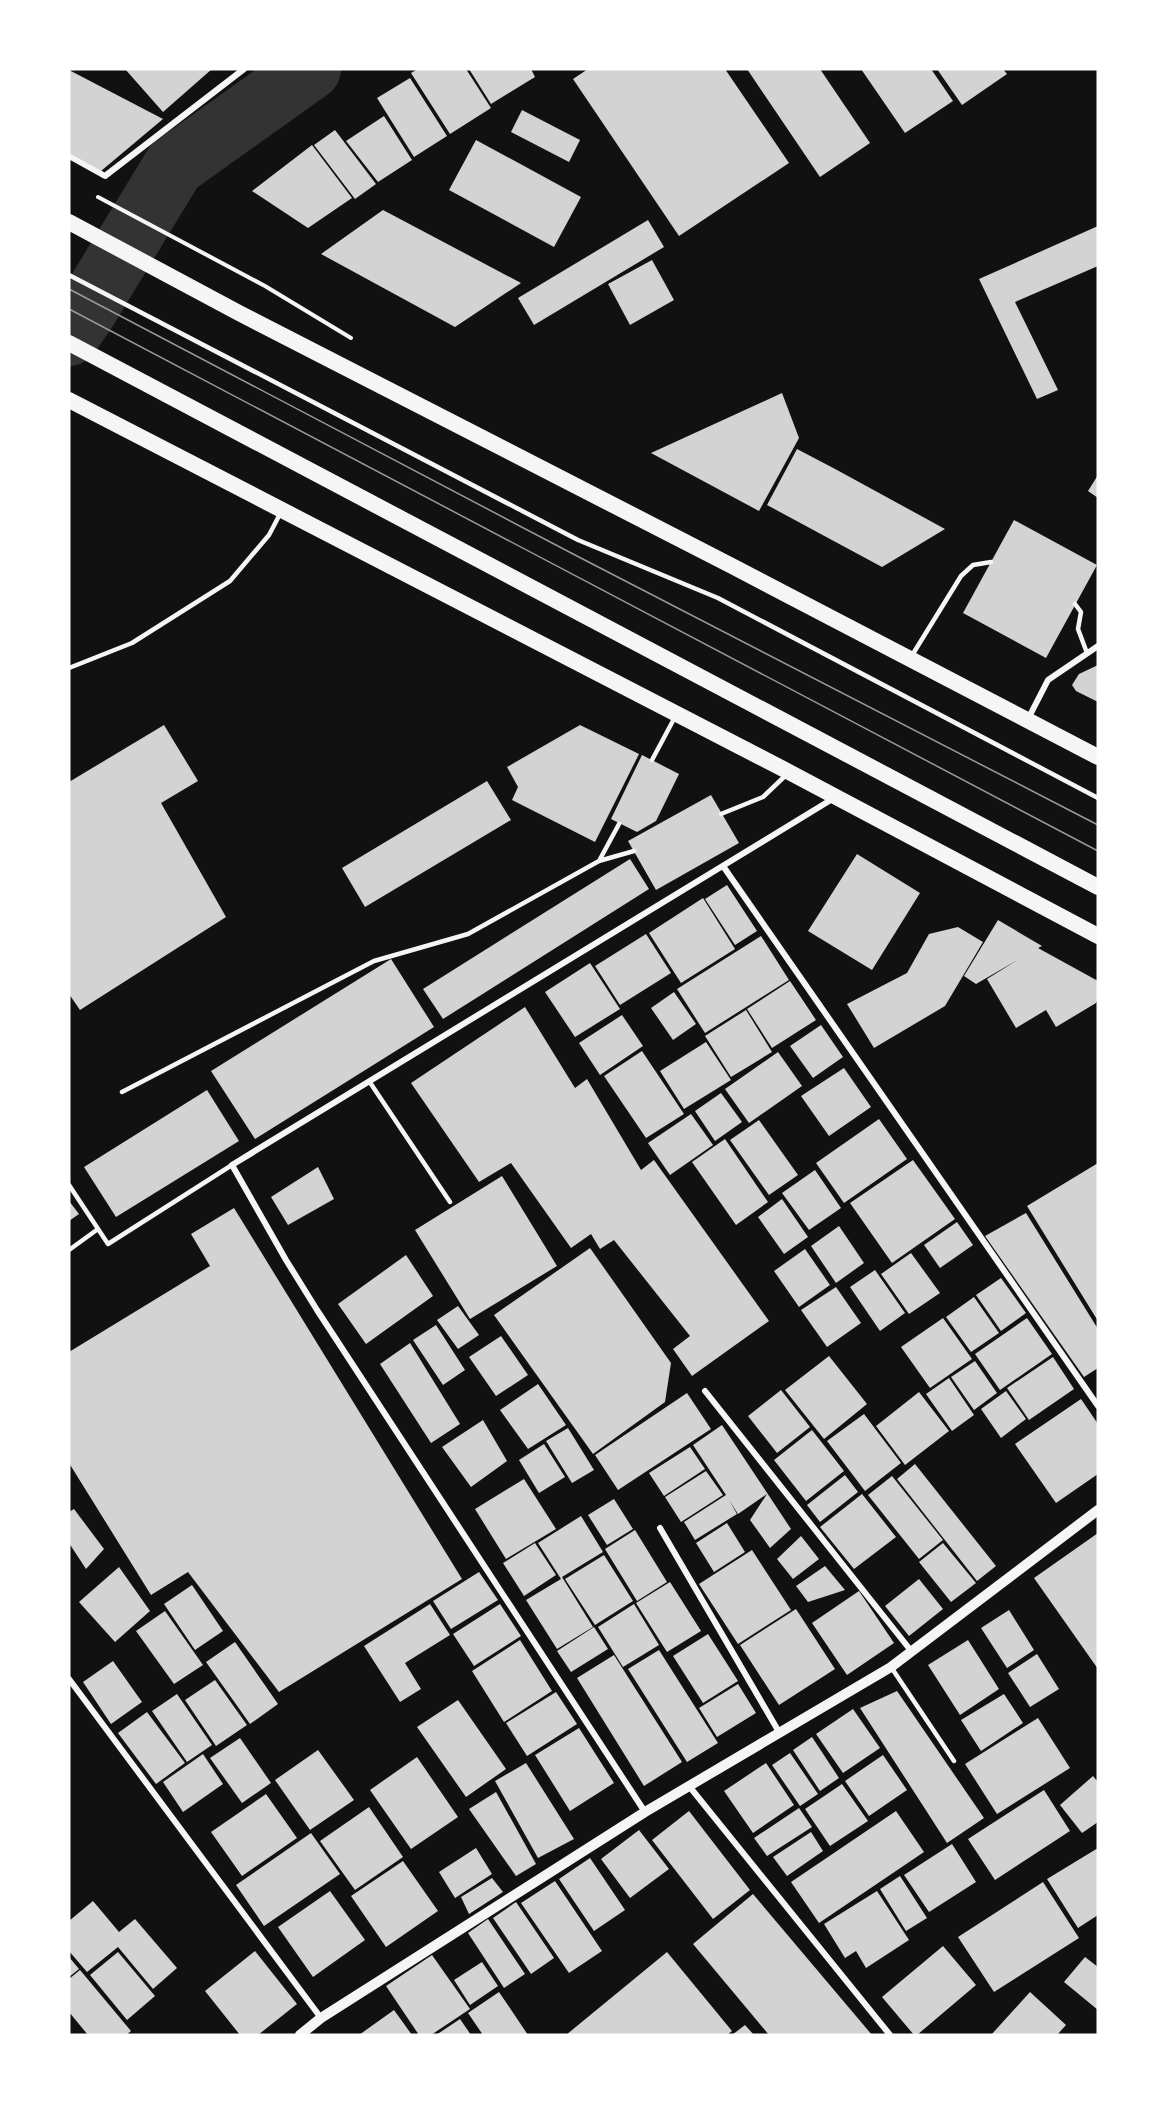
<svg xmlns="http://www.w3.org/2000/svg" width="1167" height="2104" viewBox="0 0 1167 2104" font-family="Mulish,sans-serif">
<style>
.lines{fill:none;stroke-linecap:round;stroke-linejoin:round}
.river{stroke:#333;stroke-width:62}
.building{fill:#d3d3d3}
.path{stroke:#f5f5f5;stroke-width:4}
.service{stroke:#f5f5f5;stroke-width:4.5}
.minor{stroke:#f5f5f5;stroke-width:6}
.tertiary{stroke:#f5f5f5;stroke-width:10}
.trunk{stroke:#f5f5f5;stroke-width:16}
.tram{stroke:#9a9a9a;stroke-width:1.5}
</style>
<rect width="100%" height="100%" fill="#111"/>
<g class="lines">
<path class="river" d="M69 335 87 309 174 166 310 69"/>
</g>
<path class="building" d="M125 69H212L163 112Z
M418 69H466L491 108 450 134 411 73Z
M469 69H531L535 77 491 104Z
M588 69H725L789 163 679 236 573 79Z
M747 69H820L870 143 820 177Z
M861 69H931L953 101 905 133Z
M937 69H1003L1007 74 962 105Z
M69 70 163 119 101 171 69 153Z
M410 78 447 136 414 157 377 98Z
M522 110 580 140 569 162 511 132Z
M384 116 412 160 378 182 346 141Z
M335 130 376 184 355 199 314 145Z
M476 140 581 197 554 247 449 190Z
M312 145 352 198 308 228 252 191Z
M383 210 521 283 455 327 321 254Z
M648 220 664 247 534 325 518 298Z
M1098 226V266L1015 302 1058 390 1037 399 979 279Z
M652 260 674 300 630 325 608 284Z
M782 393 799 438 759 511 651 453Z
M797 449 837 470 945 529 882 567 843 546 767 505Z
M1098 475V498L1088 491Z
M1014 520 1097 565 1046 658 963 613Z
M1098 665V702L1076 691 1072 685 1079 674Z
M164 725 198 781 161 803 226 917 80 1010 69 994V782Z
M580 725 639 754 595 842 512 800 518 787 507 767Z
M642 755 679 774 656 821 637 832 611 819Z
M487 781 511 820 365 907 342 868Z
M711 795 739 843 656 890 628 841Z
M857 854 920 893 872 970 808 931Z
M630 859 649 889 443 1019 423 989Z
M727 885 757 931 735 945 705 899Z
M703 898 735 949 681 983 649 933Z
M998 920 1042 946 1038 948 1098 981V999L1096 1003 1056 1027 1046 1010 1016 1028 987 979 1021 958 976 984 964 976Z
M958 927 983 942 945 1006 874 1048 847 1004 907 973 929 934Z
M646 934 671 973 620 1005 595 966Z
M761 936 789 980 705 1033 677 989Z
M391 959 434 1027 255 1139 211 1071Z
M590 963 620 1009 575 1037 545 992Z
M790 981 816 1020 772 1048 747 1009Z
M674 992 696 1024 673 1040 651 1008Z
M525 1007 575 1088 587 1079 641 1170 654 1160 769 1321 692 1376 673 1349 690 1336 614 1240 600 1249 591 1234 571 1248 511 1163 479 1182 411 1083Z
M746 1010 772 1052 731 1077 705 1036Z
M622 1015 643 1046 600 1075 579 1043Z
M821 1025 843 1057 813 1078 790 1046Z
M706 1042 731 1080 684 1109 660 1071Z
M642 1051 684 1114 646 1138 604 1076Z
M778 1052 802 1086 749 1123 725 1089Z
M844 1068 871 1107 829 1136 801 1096Z
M207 1090 239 1141 116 1217 84 1167Z
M721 1093 742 1122 715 1141 695 1111Z
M691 1114 713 1145 670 1175 648 1143Z
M879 1119 907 1159 844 1203 816 1163Z
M759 1120 798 1175 769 1195 730 1140Z
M725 1139 768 1202 736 1225 692 1162Z
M913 1160 955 1219 892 1263 850 1203Z
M1098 1163V1321L1027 1206Z
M318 1167 334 1199 288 1225 271 1197Z
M815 1170 841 1208 809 1230 782 1193Z
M502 1176 557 1266 470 1319 415 1230Z
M782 1199 808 1237 784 1254 758 1217Z
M69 1201 79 1214 69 1221Z
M234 1208 462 1579 279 1692 188 1572 151 1595 69 1463V1352L210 1266 191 1234Z
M1026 1213 1098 1329V1368L1084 1377 985 1236Z
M957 1222 973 1245 940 1268 924 1245Z
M839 1226 864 1263 836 1283 811 1246Z
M590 1248 671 1363 665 1402 593 1454 494 1315Z
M805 1249 830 1285 799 1307 774 1271Z
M911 1253 940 1293 909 1314 881 1274Z
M406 1255 433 1296 366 1344 338 1304Z
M875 1270 905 1313 880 1331 850 1287Z
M1001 1278 1026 1313 1001 1331 976 1295Z
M836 1287 861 1323 827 1347 801 1310Z
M974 1297 999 1333 971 1352 946 1317Z
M458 1306 479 1335 458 1349 437 1320Z
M943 1318 972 1359 930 1388 901 1347Z
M1027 1318 1052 1354 1000 1390 975 1354Z
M436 1325 465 1370 443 1385 413 1340Z
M501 1336 528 1375 496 1396 469 1357Z
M410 1343 460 1424 431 1443 380 1364Z
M829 1356 867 1404 824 1439 785 1390Z
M1053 1357 1074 1389 1029 1420 1007 1388Z
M975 1361 997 1393 974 1410 951 1377Z
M949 1378 974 1415 952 1431 926 1394Z
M538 1384 566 1425 528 1449 500 1410Z
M781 1390 810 1427 777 1453 748 1416Z
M1006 1391 1026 1419 1001 1438 981 1409Z
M919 1392 949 1431 905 1465 876 1426Z
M687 1393 711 1429 618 1490 595 1455Z
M1081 1399 1098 1424V1474L1056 1503 1015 1444Z
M864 1414 901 1463 865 1491 827 1441Z
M483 1420 507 1461 471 1487 442 1447Z
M722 1425 791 1529 770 1548 750 1520 767 1494 738 1514 729 1500 737 1514 695 1540 684 1522 726 1495 693 1445Z
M568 1428 594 1470 572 1483 546 1441Z
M812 1430 844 1471 806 1501 774 1460Z
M544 1444 565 1477 539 1493 519 1460Z
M690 1447 705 1469 664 1496 649 1473Z
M915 1464 996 1566 977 1581 897 1479Z
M706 1471 723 1495 681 1522 665 1497Z
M845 1475 858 1492 820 1522 807 1505Z
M892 1476 943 1540 919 1559 868 1495Z
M524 1479 556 1529 506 1559 475 1509Z
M862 1494 896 1537 854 1569 820 1527Z
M614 1499 633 1529 607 1545 588 1515Z
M74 1509 104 1549 86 1569 69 1543V1512Z
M581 1516 603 1552 562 1577 593 1627 557 1649 526 1600 561 1579 538 1543Z
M727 1523 745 1552 714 1572 696 1543Z
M635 1530 667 1582 637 1601 605 1549Z
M1098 1533V1669L1034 1578Z
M801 1536 819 1559 793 1579 777 1559Z
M535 1543 556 1575 524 1596 503 1563Z
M943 1543 976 1583 951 1602 919 1562Z
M752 1550 791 1610 738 1644 699 1584Z
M604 1555 633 1601 595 1625 565 1579Z
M825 1566 845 1590 808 1602 796 1586Z
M119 1567 150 1611 115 1642 79 1602Z
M479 1572 498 1600 451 1629 433 1601Z
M919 1579 943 1609 909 1636 885 1606Z
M670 1582 701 1631 667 1652 636 1603Z
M192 1585 223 1631 195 1650 164 1604Z
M859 1591 894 1643 847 1675 812 1623Z
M430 1604 450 1635 405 1663 421 1689 400 1702 364 1646Z
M500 1604 521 1636 474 1666 453 1634Z
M634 1604 659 1645 623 1667 598 1627Z
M796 1609 835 1669 779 1705 740 1645Z
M1009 1610 1034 1650 1007 1668 981 1628Z
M165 1611 203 1665 174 1684 136 1631Z
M594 1627 608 1649 571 1672 557 1651Z
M708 1634 738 1681 703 1703 673 1656Z
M520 1640 552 1691 504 1722 472 1671Z
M968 1640 999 1689 960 1715 928 1665Z
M235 1642 278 1704 250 1724 206 1662Z
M659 1650 718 1743 687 1762 628 1669Z
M1037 1654 1059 1689 1030 1707 1008 1673Z
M614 1655 682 1762 644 1786 577 1678Z
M113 1661 142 1702 111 1724 83 1682Z
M215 1680 247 1725 216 1746 185 1700Z
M738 1684 756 1713 717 1737 699 1708Z
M897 1691 984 1818 947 1843 860 1708Z
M556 1692 577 1724 527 1756 506 1723Z
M177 1694 212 1745 187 1762 152 1711Z
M1004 1694 1023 1723 981 1751 961 1720Z
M458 1700 506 1769 466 1797 417 1727Z
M853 1709 880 1748 843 1773 816 1734Z
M147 1712 185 1763 156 1784 118 1733Z
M1038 1718 1070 1768 997 1814 965 1764Z
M579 1728 614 1783 570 1811 535 1755Z
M812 1737 839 1778 820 1791 793 1750Z
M240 1738 271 1783 242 1803 210 1758Z
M318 1750 354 1800 310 1830 275 1780Z
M790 1753 818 1794 800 1806 772 1765Z
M203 1754 223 1784 183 1812 163 1782Z
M883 1755 907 1790 869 1816 845 1781Z
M417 1757 458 1817 411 1849 370 1790Z
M526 1763 574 1839 538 1858 495 1781Z
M766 1763 794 1805 753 1833 724 1791Z
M1093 1776 1098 1782V1822L1082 1833 1060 1805Z
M842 1784 868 1821 830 1846 805 1809Z
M1044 1790 1070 1831 995 1880 968 1839Z
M496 1792 536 1864 516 1876 469 1809Z
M266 1794 297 1838 242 1876 211 1832Z
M369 1807 403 1857 355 1890 320 1841Z
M799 1808 812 1827 767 1856 754 1838Z
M689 1811 750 1890 713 1919 652 1840Z
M896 1811 924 1852 819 1923 791 1882Z
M639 1830 669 1869 630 1898 601 1859Z
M811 1832 823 1851 787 1876 773 1857Z
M311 1833 340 1874 264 1926 236 1885Z
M952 1844 976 1882 929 1912 904 1875Z
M476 1848 492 1874 455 1898 439 1872Z
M1098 1848V1915L1078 1928 1047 1879Z
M590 1858 625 1910 594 1931 559 1879Z
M403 1861 438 1911 386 1947 351 1896Z
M900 1876 927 1918 906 1931 880 1889Z
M492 1878 503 1892 469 1914 461 1897Z
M555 1881 602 1951 569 1973 521 1903Z
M1043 1882 1079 1938 994 1992 958 1937Z
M330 1891 365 1940 313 1977 278 1927Z
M877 1891 909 1940 866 1968 856 1951 845 1958 824 1924Z
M753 1894 872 2035H769L693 1944Z
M93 1901 119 1932 135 1919 177 1968 153 1989 118 1947 87 1972 69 1951V1921Z
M516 1902 554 1958 531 1974 493 1918Z
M488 1919 525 1974 504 1988 468 1933Z
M943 1946 976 1985 917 2035H914L882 1997Z
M255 1951 297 2004 258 2035H240L205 1991Z
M118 1952 155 1996 127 2020 90 1975Z
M667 1952 732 2031 727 2035H566Z
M432 1955 470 2009 431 2035H419L386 1986Z
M69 1957 79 1969 69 1977Z
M1085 1957 1098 1967V2010L1064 1982Z
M482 1962 498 1986 470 2005 454 1980Z
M80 1970 131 2031 126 2035H88L69 2012V1979Z
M499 1992 528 2035H483L468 2013Z
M1030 1992 1066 2025 1057 2035H991Z
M394 2010 412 2035H359Z
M460 2019 471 2035H436Z
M745 2025 754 2035H732Z"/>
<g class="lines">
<path class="path" d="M98 197 265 286 351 338"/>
<path class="service" d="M69 275 578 540 718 598 1098 798
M1075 604 1081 612 1078 629 1087 653
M911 657 961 576 973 565 991 562
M69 668 132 643 230 581 269 535 280 514
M652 760 675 717
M721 814 763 797 785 776
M599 861 619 824
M369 1081 450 1202
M122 1092 374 961 468 934 599 861 634 851
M69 1185 108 1244 232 1165
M69 1250 98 1229
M891 1667 954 1761"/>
<path class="minor" d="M69 156 105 176 244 69
M1028 719 1048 680 1098 646
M723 866 1098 1406
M705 1391 912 1652
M660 1528 779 1732
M69 1679 321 2018
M689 1786 890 2035
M645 1812 317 1310 286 1260 232 1165 834 798"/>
<path class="tertiary" d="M300 2035 321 2018 645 1812 891 1667 1098 1510"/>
<path class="trunk" d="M69 222 239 313 732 566 1098 757
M69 343 1098 887
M69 400 789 772 1098 936"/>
<path class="tram" d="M69 289 575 555 1098 825
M69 309 1098 851"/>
</g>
<rect width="1167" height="2104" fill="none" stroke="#ffffff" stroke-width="141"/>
</svg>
